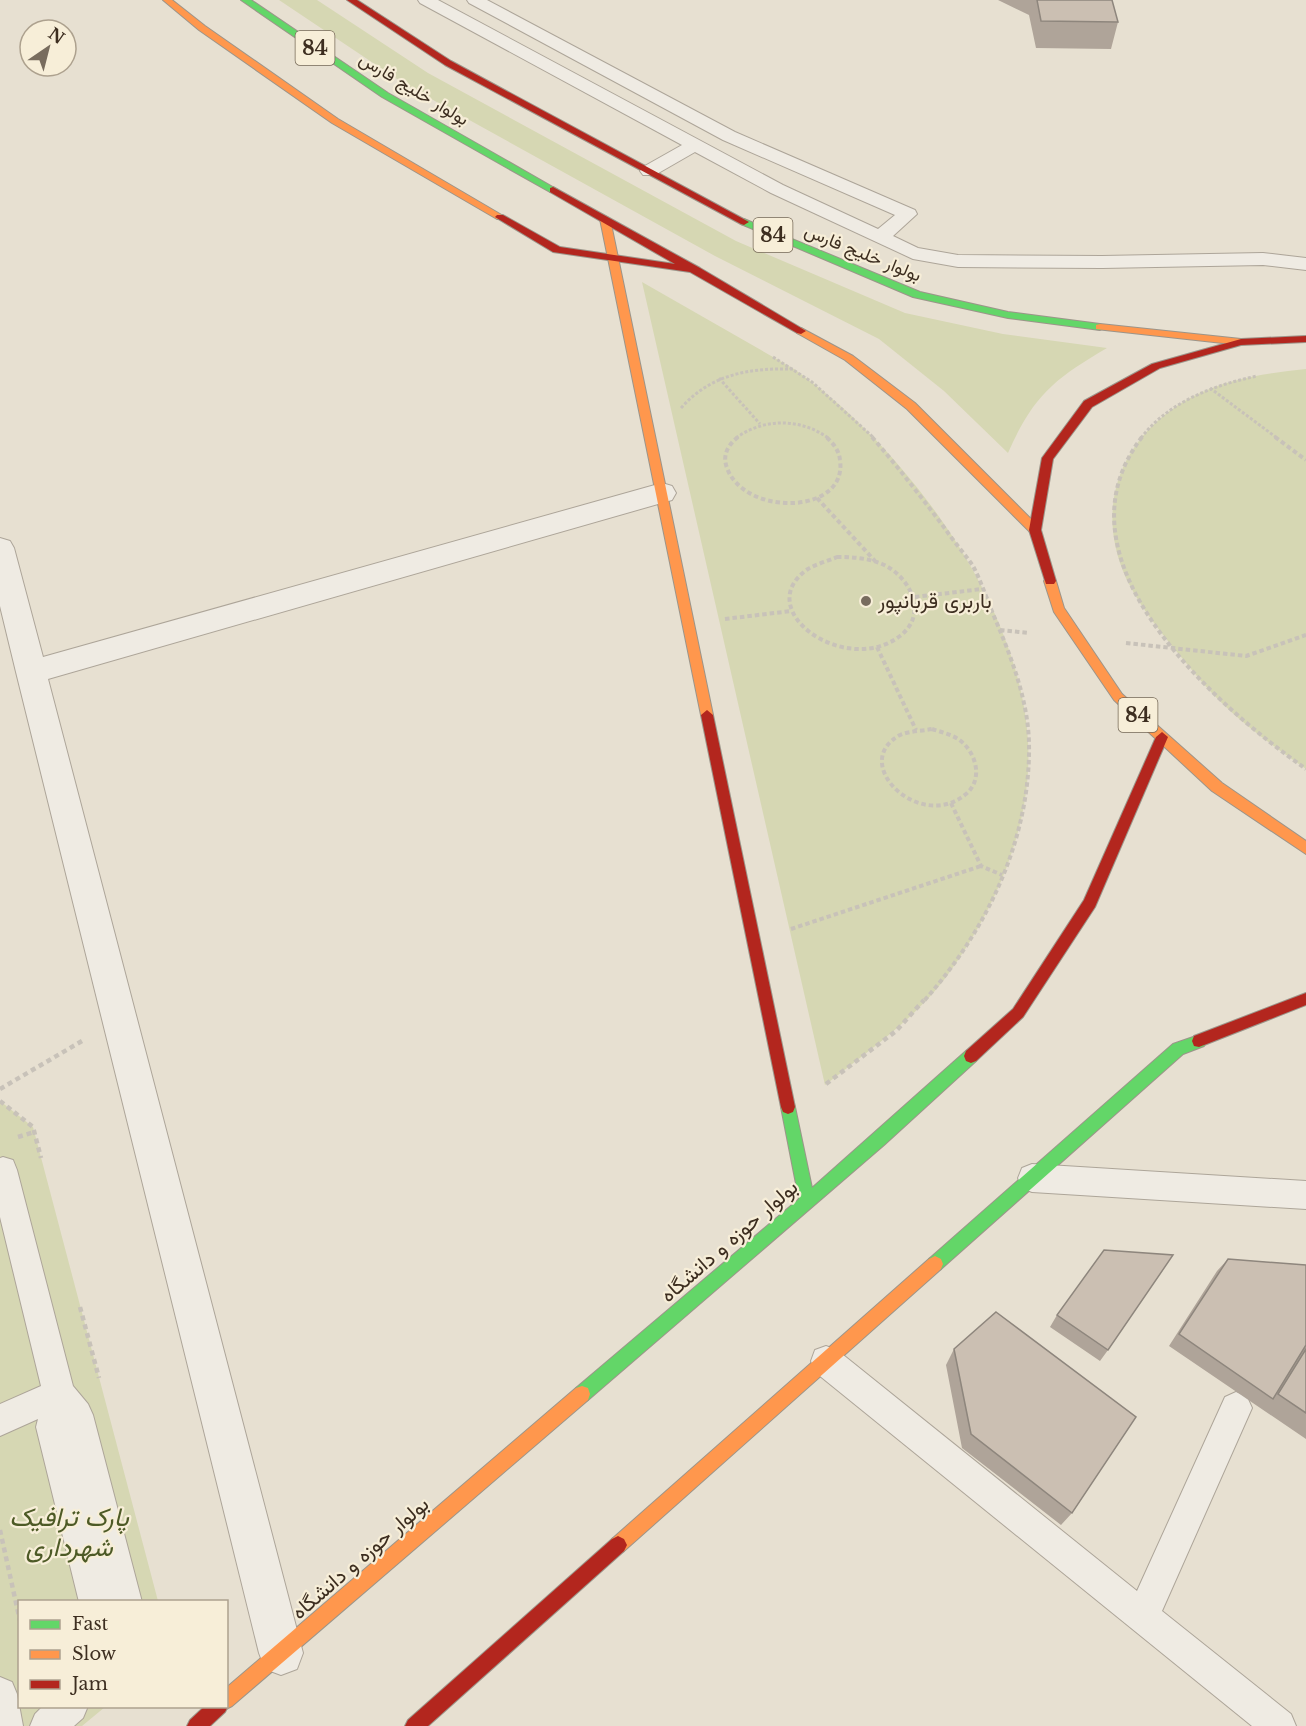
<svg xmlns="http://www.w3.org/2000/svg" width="1306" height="1726" viewBox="0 0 1306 1726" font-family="'Libre Baskerville',Vazirmatn,serif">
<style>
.green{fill:#d6d7b3}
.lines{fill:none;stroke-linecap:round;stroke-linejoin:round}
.lane-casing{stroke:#ada599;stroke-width:2}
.street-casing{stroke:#ada599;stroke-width:2}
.fast-casing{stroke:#9c958a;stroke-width:2}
.slow-casing{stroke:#9c958a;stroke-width:2}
.jam-casing{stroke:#9c958a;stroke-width:2}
.path-far2{stroke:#c8c2b9;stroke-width:3;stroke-dasharray:3 2;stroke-linecap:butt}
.path-far1{stroke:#c8c2b9;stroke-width:4;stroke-dasharray:4.5 3;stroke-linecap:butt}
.path{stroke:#c8c2b9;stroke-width:4.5;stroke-dasharray:5 4;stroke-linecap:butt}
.lane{fill:#efebe3;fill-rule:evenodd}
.street{fill:#efebe3;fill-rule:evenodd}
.fast{fill:#63d668;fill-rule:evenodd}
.slow{fill:#ff974d;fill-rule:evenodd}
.jam{fill:#b3261e;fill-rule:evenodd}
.wall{fill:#afa499}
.building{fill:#cbbfb2;stroke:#8e867d;stroke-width:1.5}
.poi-dot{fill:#786c5e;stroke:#f7eed8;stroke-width:2}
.labels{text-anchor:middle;stroke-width:4.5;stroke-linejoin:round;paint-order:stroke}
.far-street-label{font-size:18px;fill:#3d2e20;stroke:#f7eed8}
.shield{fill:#f7eed8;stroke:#756857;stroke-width:1.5}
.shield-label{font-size:20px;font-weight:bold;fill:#3d2e20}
.poi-label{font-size:21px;fill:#3d2e20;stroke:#f7eed8;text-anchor:start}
.street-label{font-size:21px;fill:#3d2e20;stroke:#f7eed8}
.near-park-label{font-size:26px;font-style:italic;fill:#4d5a26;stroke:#f7eed8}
</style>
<rect width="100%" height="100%" fill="#e7e0d1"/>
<path class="green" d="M279 0H317L428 73 736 241 905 313 1003 334 1107 348C1054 379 1033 396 1008 453L944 391 879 339 715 256 406 85Z
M642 282 794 369C905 447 1020 602 1028 741 1033 823 996 908 949 973 918 1017 867 1052 825 1085Z
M1306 369V769C1273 746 1238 721 1210 691 1197 677 1185 661 1172 646 1155 625 1138 603 1126 578 1092 503 1124 431 1196 395 1230 378 1268 373 1306 369Z
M0 1101 33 1127 158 1601 20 1602V1706L105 1707 82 1726H0Z"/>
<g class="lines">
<g class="lane-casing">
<path id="lane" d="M418 0H438L783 185 878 229 895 215 723 140 469 3 467 0H487L735 132 915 210 917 214 893 236 918 248 958 255 1102 256 1263 253 1306 258V270L1263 265 1102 268 958 267 913 259 771 193 695 152 655 175H643L640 171 643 167 682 145 420 3Z
M3 1157 13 1160 17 1170 73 1386 88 1404 93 1415 142 1602H79L36 1427 38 1419 0 1436V1404L41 1386 0 1217V1158Z
M1032 1164 1306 1181V1209L1032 1192 1022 1188 1018 1178 1022 1168Z
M826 1346 837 1350 1137 1591 1225 1397 1236 1392 1247 1397 1252 1408 1162 1611 1291 1714 1296 1726H1252L815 1372 811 1361 815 1350Z
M0 1677 12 1682 17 1694 23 1726H0Z
M43 1706H88L83 1718 74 1726H30L35 1714Z"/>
</g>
<g class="street-casing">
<path id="street" d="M662 483 672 486 676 493 672 500 48 679 303 1653 297 1669 281 1675 265 1669 259 1653 16 672 0 606V538L10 541 14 548 43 657Z"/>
</g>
<g class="fast-casing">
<path id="fast" d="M241 0H251L388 93 558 190 550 192 382 97Z
M744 219 920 292 1008 312 1100 324 1105 327 1100 330 1008 318 913 297 741 224 739 222Z
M1199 1035 1204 1036 1206 1041 1204 1046 1183 1054 941 1269 935 1272 929 1269 927 1264 929 1259 1173 1044Z
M971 1049 976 1051 978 1056 976 1061 884 1145 588 1400 582 1402 576 1400 574 1394 576 1388 799 1199 781 1107 783 1102 788 1100 793 1102 795 1107 812 1188 966 1051Z"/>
</g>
<g class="slow-casing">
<path id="slow" d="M163 0H172L205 26 338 119 505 217 503 219H497L332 123 199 30Z
M605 216 610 219 713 715 707 720 701 715 600 219Z
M1100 324 1241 339 1246 342 1241 345 1096 329V325Z
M801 328 853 356 915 403 1039 527 1041 530 1039 533H1031L907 409 845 360 797 333 796 331Z
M1050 577 1056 581 1064 608 1122 694 1222 783 1306 841V854L1212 791 1114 700 1054 612 1044 581Z
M935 1256 941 1259 943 1264 941 1269 624 1551 618 1554 612 1551 609 1545 612 1539 929 1259Z
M582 1386 588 1388 590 1394 588 1400 232 1706 226 1709 220 1706H226V1688L576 1388Z"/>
</g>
<g class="jam-casing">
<path id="jam" d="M347 0H357L451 61 749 222 744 225 741 224 445 65Z
M553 187 700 268 806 331 801 334 797 333 690 272 553 252 495 217 497 215H503L560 247 675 264 550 192V188Z
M1306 336V342L1241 345 1160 368 1092 407 1053 459 1041 530 1056 581 1054 584H1046L1029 530 1042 458 1084 401 1152 364 1241 339Z
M707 710 713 715 795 1107 793 1112 788 1114 783 1112 781 1107 701 715Z
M1162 732 1168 737 1095 907 1023 1017 976 1061 971 1063 966 1061 964 1056 966 1051 1013 1009 1084 900 1156 737Z
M1306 993V1005L1199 1047 1194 1046 1192 1041 1194 1036Z
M618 1536 624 1539 627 1545 624 1551 428 1726H405L408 1720 612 1539Z
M226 1702 228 1706 225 1712 210 1726H187L190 1720 205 1706H226Z"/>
</g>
<path class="path-far2" d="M773 357 812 382 874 438
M719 378 760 424
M1210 388 1277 438
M681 408C711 374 749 368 793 369
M736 438C763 418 801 418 828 438
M1141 438C1168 402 1214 385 1257 376"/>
<path class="path-far1" d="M738 437C728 445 722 455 727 468 745 517 848 515 840 460 839 450 833 443 826 437
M872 437C898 467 922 498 946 530 954 542 965 554 973 566 982 583 988 603 996 621 1012 659 1028 701 1029 743 1031 839 986 932 923 1002
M1142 437C1048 559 1214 704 1306 769
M1275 437 1306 460
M817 498 875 561
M837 557C852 557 868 558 882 564 910 576 929 614 900 636 845 678 749 609 808 569 816 564 828 561 837 557Z
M915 597 982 589
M725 619 791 611
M1000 630 1029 633
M1126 643 1246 656 1306 635
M877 647 916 730
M932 729C941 732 950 734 958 739 976 751 984 779 966 794 920 833 848 763 900 735 909 731 922 731 932 729Z
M951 803 981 866 1002 875
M791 929 981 866"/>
<path class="path" d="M826 1084 896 1031 924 1000
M0 1089 82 1041
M0 1101 33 1127 41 1158
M18 1137 34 1132
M80 1307 99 1378
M0 1530 20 1621"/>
<use href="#lane" class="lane"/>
<use href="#street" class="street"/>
<use href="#fast" class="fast"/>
<use href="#slow" class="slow"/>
<use href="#jam" class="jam"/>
</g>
<path class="wall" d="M998 0H1112L1118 22 1111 49 1036 48 1029 15Z
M1228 1259 1306 1265V1439L1169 1346 1217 1271Z
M1057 1315 1108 1350 1100 1361 1050 1327Z
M954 1349 1072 1513 1061 1525 962 1448 946 1365Z"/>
<path class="building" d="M1037 0H1112L1118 22 1041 21Z
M1104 1250 1173 1255 1108 1350 1057 1315Z
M1228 1259 1306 1265V1345L1273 1399 1179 1334Z
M996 1312 1136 1417 1072 1513 971 1434 954 1349Z
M1306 1349V1413L1278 1394Z"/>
<circle class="poi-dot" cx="866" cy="601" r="6"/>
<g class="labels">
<g class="far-street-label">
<text transform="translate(414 89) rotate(31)" y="6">بولوار خلیج فارس</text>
<text transform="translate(863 253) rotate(22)" y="6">بولوار خلیج فارس</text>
</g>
<g class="shield">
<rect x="295.5" y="31" width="39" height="34" rx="4.5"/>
<rect x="753.5" y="218" width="39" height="34" rx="4.5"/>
<rect x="1118.5" y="698" width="39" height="34" rx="4.5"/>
</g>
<g class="shield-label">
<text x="315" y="55">84</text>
<text x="773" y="242">84</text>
<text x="1138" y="722">84</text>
</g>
<g class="poi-label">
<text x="878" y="608">باربری قربانپور</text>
</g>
<g class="street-label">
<text transform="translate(729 1241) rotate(-41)" y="7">بولوار حوزه و دانشگاه</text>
<text transform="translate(360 1558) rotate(-41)" y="7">بولوار حوزه و دانشگاه</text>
</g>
<g class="near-park-label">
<text x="69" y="1526">پارک ترافیک<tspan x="69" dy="30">شهرداری</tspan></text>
</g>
</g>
<rect x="18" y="1600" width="210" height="108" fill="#f7eed8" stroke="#ada18e" stroke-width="1.5"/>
<rect x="30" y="1620" width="30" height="9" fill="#63d668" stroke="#ada18e" stroke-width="1.5"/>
<text x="72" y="1630" font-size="18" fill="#3d2e20">Fast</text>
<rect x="30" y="1650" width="30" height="9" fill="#ff974d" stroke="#ada18e" stroke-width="1.5"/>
<text x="72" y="1660" font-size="18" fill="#3d2e20">Slow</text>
<rect x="30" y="1680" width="30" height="9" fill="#b3261e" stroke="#ada18e" stroke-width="1.5"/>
<text x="72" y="1690" font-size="18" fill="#3d2e20">Jam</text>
<g transform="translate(48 48) rotate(35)"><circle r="28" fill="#f7eed8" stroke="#ada18e" stroke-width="1.5"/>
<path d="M0-4.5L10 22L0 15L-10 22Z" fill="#786c5e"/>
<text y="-9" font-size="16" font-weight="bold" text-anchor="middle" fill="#3d2e20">N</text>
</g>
</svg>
